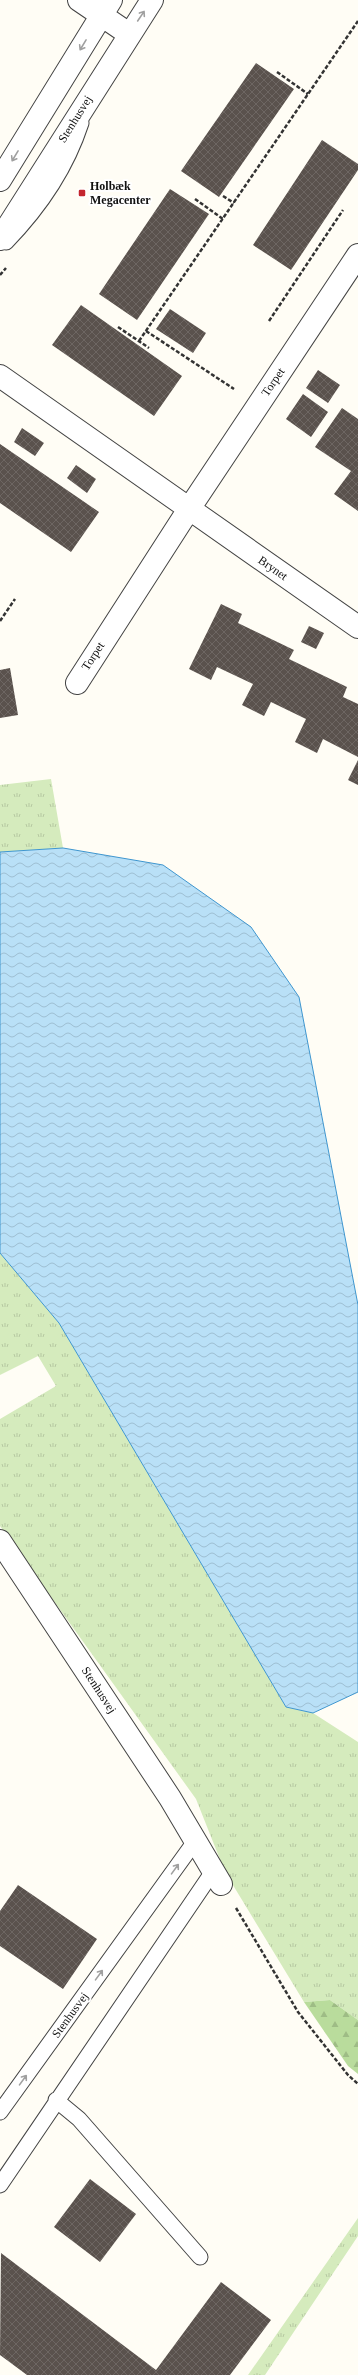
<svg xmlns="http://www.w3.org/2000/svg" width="358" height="2375" viewBox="0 0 358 2375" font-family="'Times New Roman',serif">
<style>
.grass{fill:url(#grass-tufts)}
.forest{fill:url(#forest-firs)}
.water{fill:url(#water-waves);stroke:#3f96cf}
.building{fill:url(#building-cross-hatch)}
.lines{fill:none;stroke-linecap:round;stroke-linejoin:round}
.service-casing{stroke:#444;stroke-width:17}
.minor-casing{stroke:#444;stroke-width:24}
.tertiary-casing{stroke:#444;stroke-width:24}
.path{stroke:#333;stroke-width:2.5;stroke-dasharray:4 2;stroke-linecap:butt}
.service{stroke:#fff;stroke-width:15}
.minor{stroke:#fff;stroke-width:22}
.tertiary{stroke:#fff;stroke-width:22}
.oneway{stroke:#a0a0a0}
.poi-dot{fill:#c4262e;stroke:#fff;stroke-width:1.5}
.labels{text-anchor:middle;stroke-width:4;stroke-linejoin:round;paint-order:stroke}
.street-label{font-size:12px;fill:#111;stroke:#fff}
.poi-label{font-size:12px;font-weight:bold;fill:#111;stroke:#fff;text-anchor:start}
</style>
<defs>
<pattern id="grass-tufts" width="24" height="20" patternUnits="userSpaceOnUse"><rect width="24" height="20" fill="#d5ebbd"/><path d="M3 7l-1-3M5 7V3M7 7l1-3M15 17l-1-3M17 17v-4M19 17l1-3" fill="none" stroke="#b6c8a1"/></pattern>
<pattern id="forest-firs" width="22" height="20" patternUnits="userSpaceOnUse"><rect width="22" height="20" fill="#b9dc9c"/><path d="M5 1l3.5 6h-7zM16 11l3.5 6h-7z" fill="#9ebc85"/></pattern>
<pattern id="water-waves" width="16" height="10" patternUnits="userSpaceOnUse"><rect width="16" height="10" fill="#b9e0f7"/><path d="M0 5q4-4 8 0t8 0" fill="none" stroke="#9ebfd3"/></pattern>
<pattern id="building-cross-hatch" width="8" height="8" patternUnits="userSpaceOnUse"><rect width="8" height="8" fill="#5a524d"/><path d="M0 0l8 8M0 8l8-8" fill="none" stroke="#6d6662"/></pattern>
</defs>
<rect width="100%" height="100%" fill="#fffdf5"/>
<path class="grass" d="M51 779 63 848 0 852V785Z
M0 1253 59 1323 286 1707 313 1713 358 1742V2020L330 2000 304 2002 225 1872 196 1799 0 1526V1419L56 1386 38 1356 0 1375Z
M358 2218V2236L265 2375H248Z"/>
<path class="forest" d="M330 2000 358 2020V2074L348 2066 304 2002Z"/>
<path class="water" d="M63 848 163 865 251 927 299 997 358 1305V1692L313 1713 286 1707 59 1323 0 1253V852Z"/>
<path class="building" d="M256 63 294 89 219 197 181 171Z
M322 140 358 164V170L291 270 253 245Z
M170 189 209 214 137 320 99 294Z
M81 305 182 376 154 416 52 345Z
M170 309 206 333 193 353 156 329Z
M318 370 340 385 328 403 306 388Z
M303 394 328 412 311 437 286 419Z
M342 408 358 419V511L334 494 351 471 315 447Z
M22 428 44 443 35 456 14 442Z
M0 444 99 512 71 552 0 503Z
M76 465 96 479 87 493 67 478Z
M221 604 242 614 238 623 294 650 289 659 347 687 343 697 358 704V757L323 739 317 753 295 742 306 719 271 702 264 716 242 705 253 684 217 667 211 680 189 669Z
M309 626 324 633 316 649 301 642Z
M10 668 18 715 0 718V670Z
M358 760V785L348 780Z
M18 1885 97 1939 63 1989 0 1946V1911Z
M90 2179 136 2214 100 2262 54 2227Z
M1 2253 156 2370 221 2282 271 2320 230 2375H27L0 2355Z"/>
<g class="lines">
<g class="service-casing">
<path id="service" d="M6 242C40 207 66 169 81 123
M56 2100 79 2119 200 2257
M0 2112 196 1840
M0 2185 214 1870"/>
</g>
<g class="minor-casing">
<path id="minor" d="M0 376 358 627
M77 683 189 509 358 255
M0 1541 170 1798 221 1884"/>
</g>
<g class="tertiary-casing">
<path id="tertiary" d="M79 0 129 34
M0 180 111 0
M0 239 152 0"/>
</g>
<path class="path" d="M277 72 308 94
M223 196 234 203
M195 199 223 219
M0 275 6 268
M269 321 343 210
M118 327 149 348
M146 331 234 389
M139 341 358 21
M0 621 15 599
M236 1908 298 2012 348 2075 358 2084"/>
<use href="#service" class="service"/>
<use href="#minor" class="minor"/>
<use href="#tertiary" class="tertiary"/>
</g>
<defs><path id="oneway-shaft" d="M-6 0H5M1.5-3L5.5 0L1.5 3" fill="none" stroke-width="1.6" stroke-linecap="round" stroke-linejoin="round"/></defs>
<g class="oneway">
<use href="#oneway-shaft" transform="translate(141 16) rotate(-56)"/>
<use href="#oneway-shaft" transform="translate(83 45) rotate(121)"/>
<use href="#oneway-shaft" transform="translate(15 156) rotate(121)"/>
<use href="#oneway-shaft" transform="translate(175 1869) rotate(-54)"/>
<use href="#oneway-shaft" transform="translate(99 1975) rotate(-54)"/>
<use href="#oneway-shaft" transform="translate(23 2080) rotate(-54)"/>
</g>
<rect class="poi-dot" x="78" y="189" width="8" height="8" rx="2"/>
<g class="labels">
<g class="street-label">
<text transform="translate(75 119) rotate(-58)" y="4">Stenhusvej</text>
<text transform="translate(273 382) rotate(-56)" y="4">Torpet</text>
<text transform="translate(273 568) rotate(35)" y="4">Brynet</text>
<text transform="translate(93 656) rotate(-57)" y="4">Torpet</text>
<text transform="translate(99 1690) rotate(57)" y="4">Stenhusvej</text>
<text transform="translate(70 2015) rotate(-54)" y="4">Stenhusvej</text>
</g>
<g class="poi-label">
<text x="90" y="190">Holbæk<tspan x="90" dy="14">Megacenter</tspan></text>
</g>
</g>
</svg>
